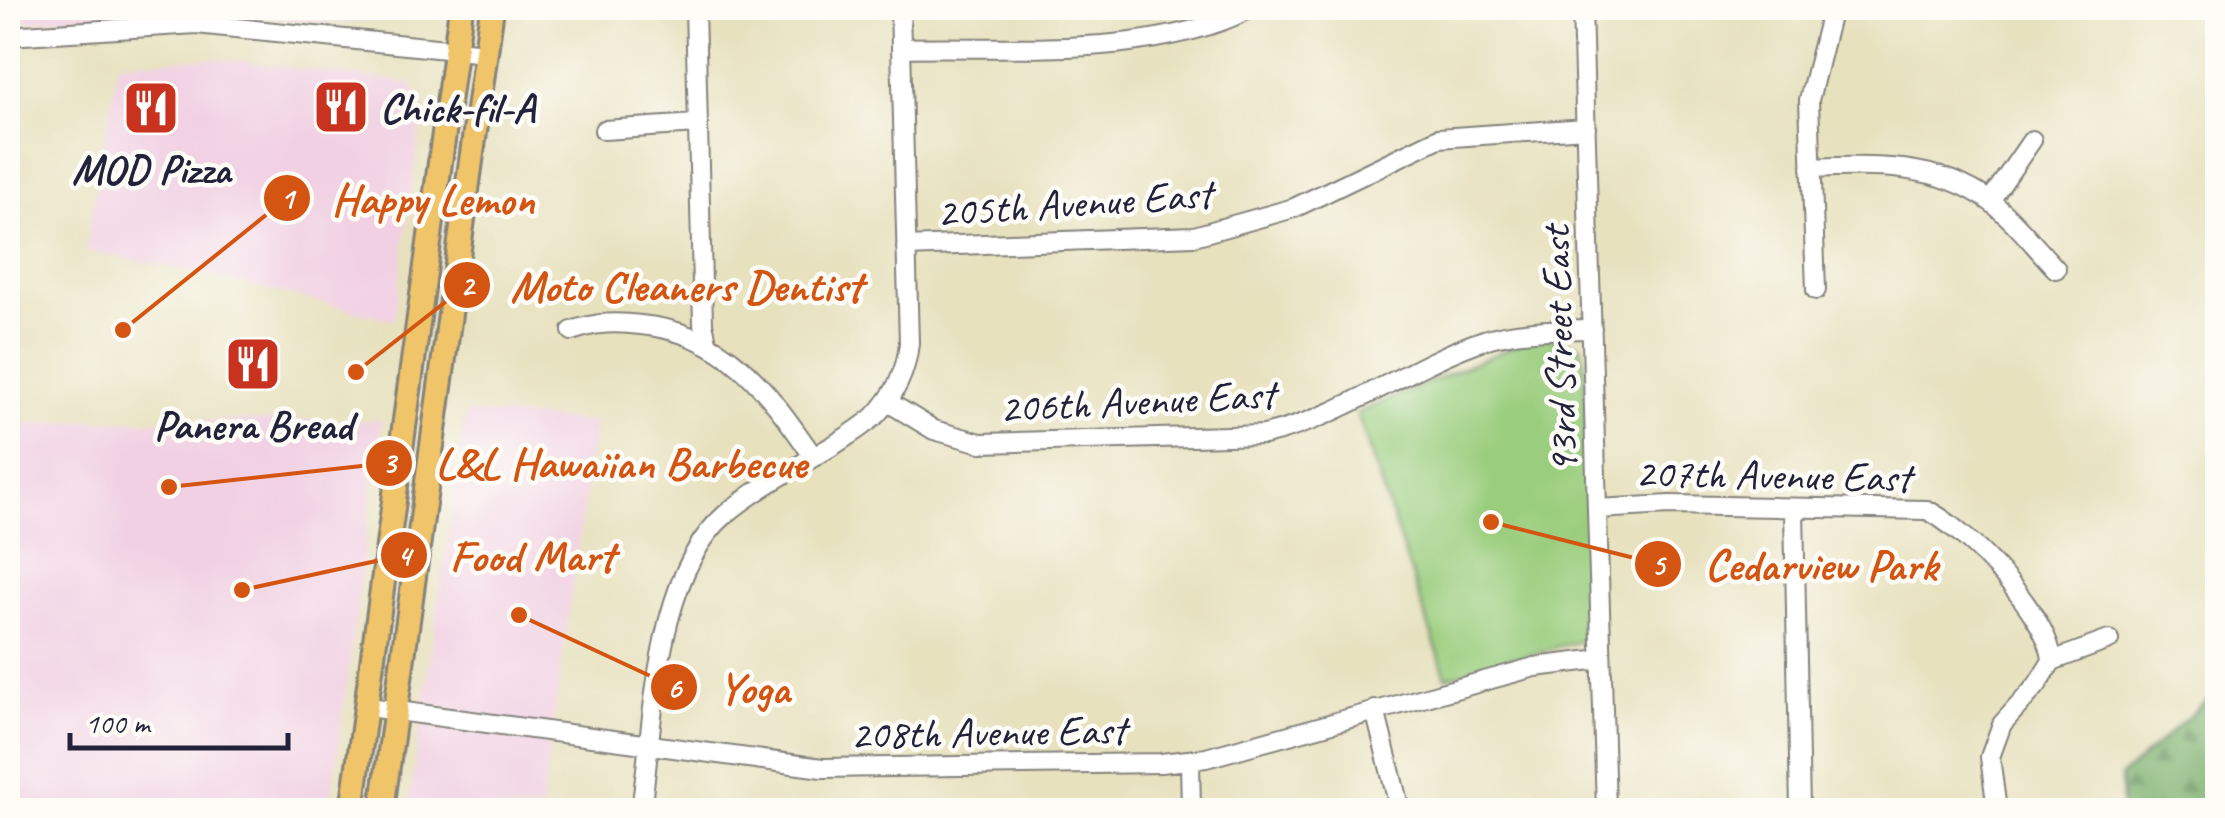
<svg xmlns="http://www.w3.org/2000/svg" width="2225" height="818" viewBox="0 0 2225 818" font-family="Caveat,sans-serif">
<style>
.built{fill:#f1d0e3}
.green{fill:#9acd7d;stroke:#5e785c;stroke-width:2.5}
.forest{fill:url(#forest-firs);stroke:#4e6954;stroke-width:2.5}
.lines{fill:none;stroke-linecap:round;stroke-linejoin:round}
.minor-casing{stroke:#84827c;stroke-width:22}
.major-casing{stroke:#84827c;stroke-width:28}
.minor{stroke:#fff;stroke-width:18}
.major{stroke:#f0c469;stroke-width:22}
.labels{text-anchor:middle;stroke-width:9;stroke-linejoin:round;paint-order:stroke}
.poi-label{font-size:42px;font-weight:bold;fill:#22223b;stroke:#fdfcf7}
.street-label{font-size:42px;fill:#22223b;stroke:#fdfcf7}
.leader{fill:none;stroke:#d45411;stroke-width:4}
.callout-dot{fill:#d45411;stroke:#fdfcf7;stroke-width:4}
.mark-label{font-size:30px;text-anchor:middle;font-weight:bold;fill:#fff}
.callout-label{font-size:45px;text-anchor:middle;font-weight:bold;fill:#d45411;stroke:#fdfcf7;stroke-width:9;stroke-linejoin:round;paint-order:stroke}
</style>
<defs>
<pattern id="forest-firs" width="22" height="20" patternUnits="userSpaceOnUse" patternTransform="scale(2.5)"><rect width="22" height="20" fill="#7bb06c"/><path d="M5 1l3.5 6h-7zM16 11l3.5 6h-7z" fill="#648f5a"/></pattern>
</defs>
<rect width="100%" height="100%" fill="#fdfcf7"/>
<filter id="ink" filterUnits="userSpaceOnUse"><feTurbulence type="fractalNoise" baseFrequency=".01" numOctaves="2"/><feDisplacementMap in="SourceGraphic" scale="20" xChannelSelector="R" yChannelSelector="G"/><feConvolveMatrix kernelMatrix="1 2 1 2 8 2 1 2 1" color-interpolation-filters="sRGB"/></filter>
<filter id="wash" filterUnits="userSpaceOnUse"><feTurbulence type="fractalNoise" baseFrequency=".0048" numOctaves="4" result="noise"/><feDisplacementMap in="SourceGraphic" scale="40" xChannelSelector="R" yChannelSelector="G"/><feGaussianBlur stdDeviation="2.25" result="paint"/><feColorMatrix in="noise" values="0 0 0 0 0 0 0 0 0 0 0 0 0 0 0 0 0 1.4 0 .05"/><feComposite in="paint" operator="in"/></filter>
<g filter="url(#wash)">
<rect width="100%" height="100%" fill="#e7e1be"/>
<path class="built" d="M8 8H429L417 20 320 22 175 9 8 23Z
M215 58 412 83 423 107 394 320 161 265 85 251 118 62Z
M466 413 595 422 541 810H408Z
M382 420 330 810H8V426L80 421Z"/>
<path class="green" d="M1546 337 1581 346 1584 358 1592 631 1585 640 1446 677 1357 413 1526 341Z"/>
<path class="forest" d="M2217 692V810H2122L2121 776Z"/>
</g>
<g filter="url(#ink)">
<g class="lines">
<g class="minor-casing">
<path id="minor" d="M695 8 703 324 707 341
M1582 8 1606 810
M8 36 196 24 486 53
M901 48C1015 45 1148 60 1252 8
M604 130 697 124
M1811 168C1872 165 1939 163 1991 202 2015 220 2035 247 2056 269
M1990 201 2032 140
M906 247 1194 236 1294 208 1439 138 1586 128
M1816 290 1809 100 1832 8
M572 331C596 322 617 322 641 325 727 333 767 390 813 456
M888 402 934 430 981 443 1264 435C1344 417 1408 366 1484 340 1518 329 1556 330 1592 329
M1597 509 1670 505 1927 510C1966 529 2050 616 2052 661
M1794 510 1800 810
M368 707 822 768 1161 763 1206 758 1535 667 1601 659
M1375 710 1400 810
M1190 762 1191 810
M641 810C654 722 655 574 726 514 771 476 828 454 874 417 895 395 906 373 909 343L900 8
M1997 810 1990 757 2002 724 2037 685 2052 661 2109 640"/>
</g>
<g class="major-casing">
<path id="major" d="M352 810 461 8
M382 810 492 8"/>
</g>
<use href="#minor" class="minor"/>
<use href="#major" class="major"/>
</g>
</g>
<defs>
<g id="restaurant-square" transform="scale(2.875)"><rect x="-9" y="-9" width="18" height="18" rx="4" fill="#c8321e" stroke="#fdfcf7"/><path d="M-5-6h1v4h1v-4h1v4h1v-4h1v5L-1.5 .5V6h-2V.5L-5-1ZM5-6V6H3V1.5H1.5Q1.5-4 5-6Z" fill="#fff"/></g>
</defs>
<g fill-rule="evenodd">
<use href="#restaurant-square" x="341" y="107"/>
<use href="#restaurant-square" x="151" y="108"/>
<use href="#restaurant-square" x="253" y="364"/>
</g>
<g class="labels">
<g class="poi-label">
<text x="380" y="122" text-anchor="start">Chick-fil-A</text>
<text x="151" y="183">MOD Pizza</text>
<text x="253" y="439">Panera Bread</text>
</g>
<g class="street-label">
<text transform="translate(1074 202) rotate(-4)" y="15">205th Avenue East</text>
<text transform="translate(1558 350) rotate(-92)" y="15">93rd Street East</text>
<text transform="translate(1137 400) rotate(-3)" y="15">206th Avenue East</text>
<text transform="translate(1773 474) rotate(1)" y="15">207th Avenue East</text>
<text transform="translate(988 731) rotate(-1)" y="15">208th Avenue East</text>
</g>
</g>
<path class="leader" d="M123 330L287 198M356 372L467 285M169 487L389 463M242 590L404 555M1491 522L1658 564M519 615L674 687"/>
<g class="callout-dot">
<circle cx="123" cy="330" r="10"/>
<circle cx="356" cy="372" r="10"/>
<circle cx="169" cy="487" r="10"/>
<circle cx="242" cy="590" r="10"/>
<circle cx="1491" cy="522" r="10"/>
<circle cx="519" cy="615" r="10"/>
<circle cx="287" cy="198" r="25"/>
<circle cx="467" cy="285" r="25"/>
<circle cx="389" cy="463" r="25"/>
<circle cx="404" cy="555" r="25"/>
<circle cx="1658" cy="564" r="25"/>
<circle cx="674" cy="687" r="25"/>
</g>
<g class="mark-label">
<text x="287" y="208">1</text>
<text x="467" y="296">2</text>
<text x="389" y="473">3</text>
<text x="404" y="566">4</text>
<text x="1658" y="575">5</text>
<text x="674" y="698">6</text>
</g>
<g class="callout-label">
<text x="433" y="214">Happy Lemon</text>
<text x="686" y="301">Moto Cleaners Dentist</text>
<text x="621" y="478">L&amp;L Hawaiian Barbecue</text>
<text x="532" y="571">Food Mart</text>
<text x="1821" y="580">Cedarview Park</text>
<text x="754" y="703">Yoga</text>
</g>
<rect width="2225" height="818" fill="none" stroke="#fdfcf7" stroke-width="40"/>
<path d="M70 733v15h218v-15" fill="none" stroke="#22223b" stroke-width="5"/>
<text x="85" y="733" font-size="30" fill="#22223b" stroke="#fdfcf7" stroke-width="8" paint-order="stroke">100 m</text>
</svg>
